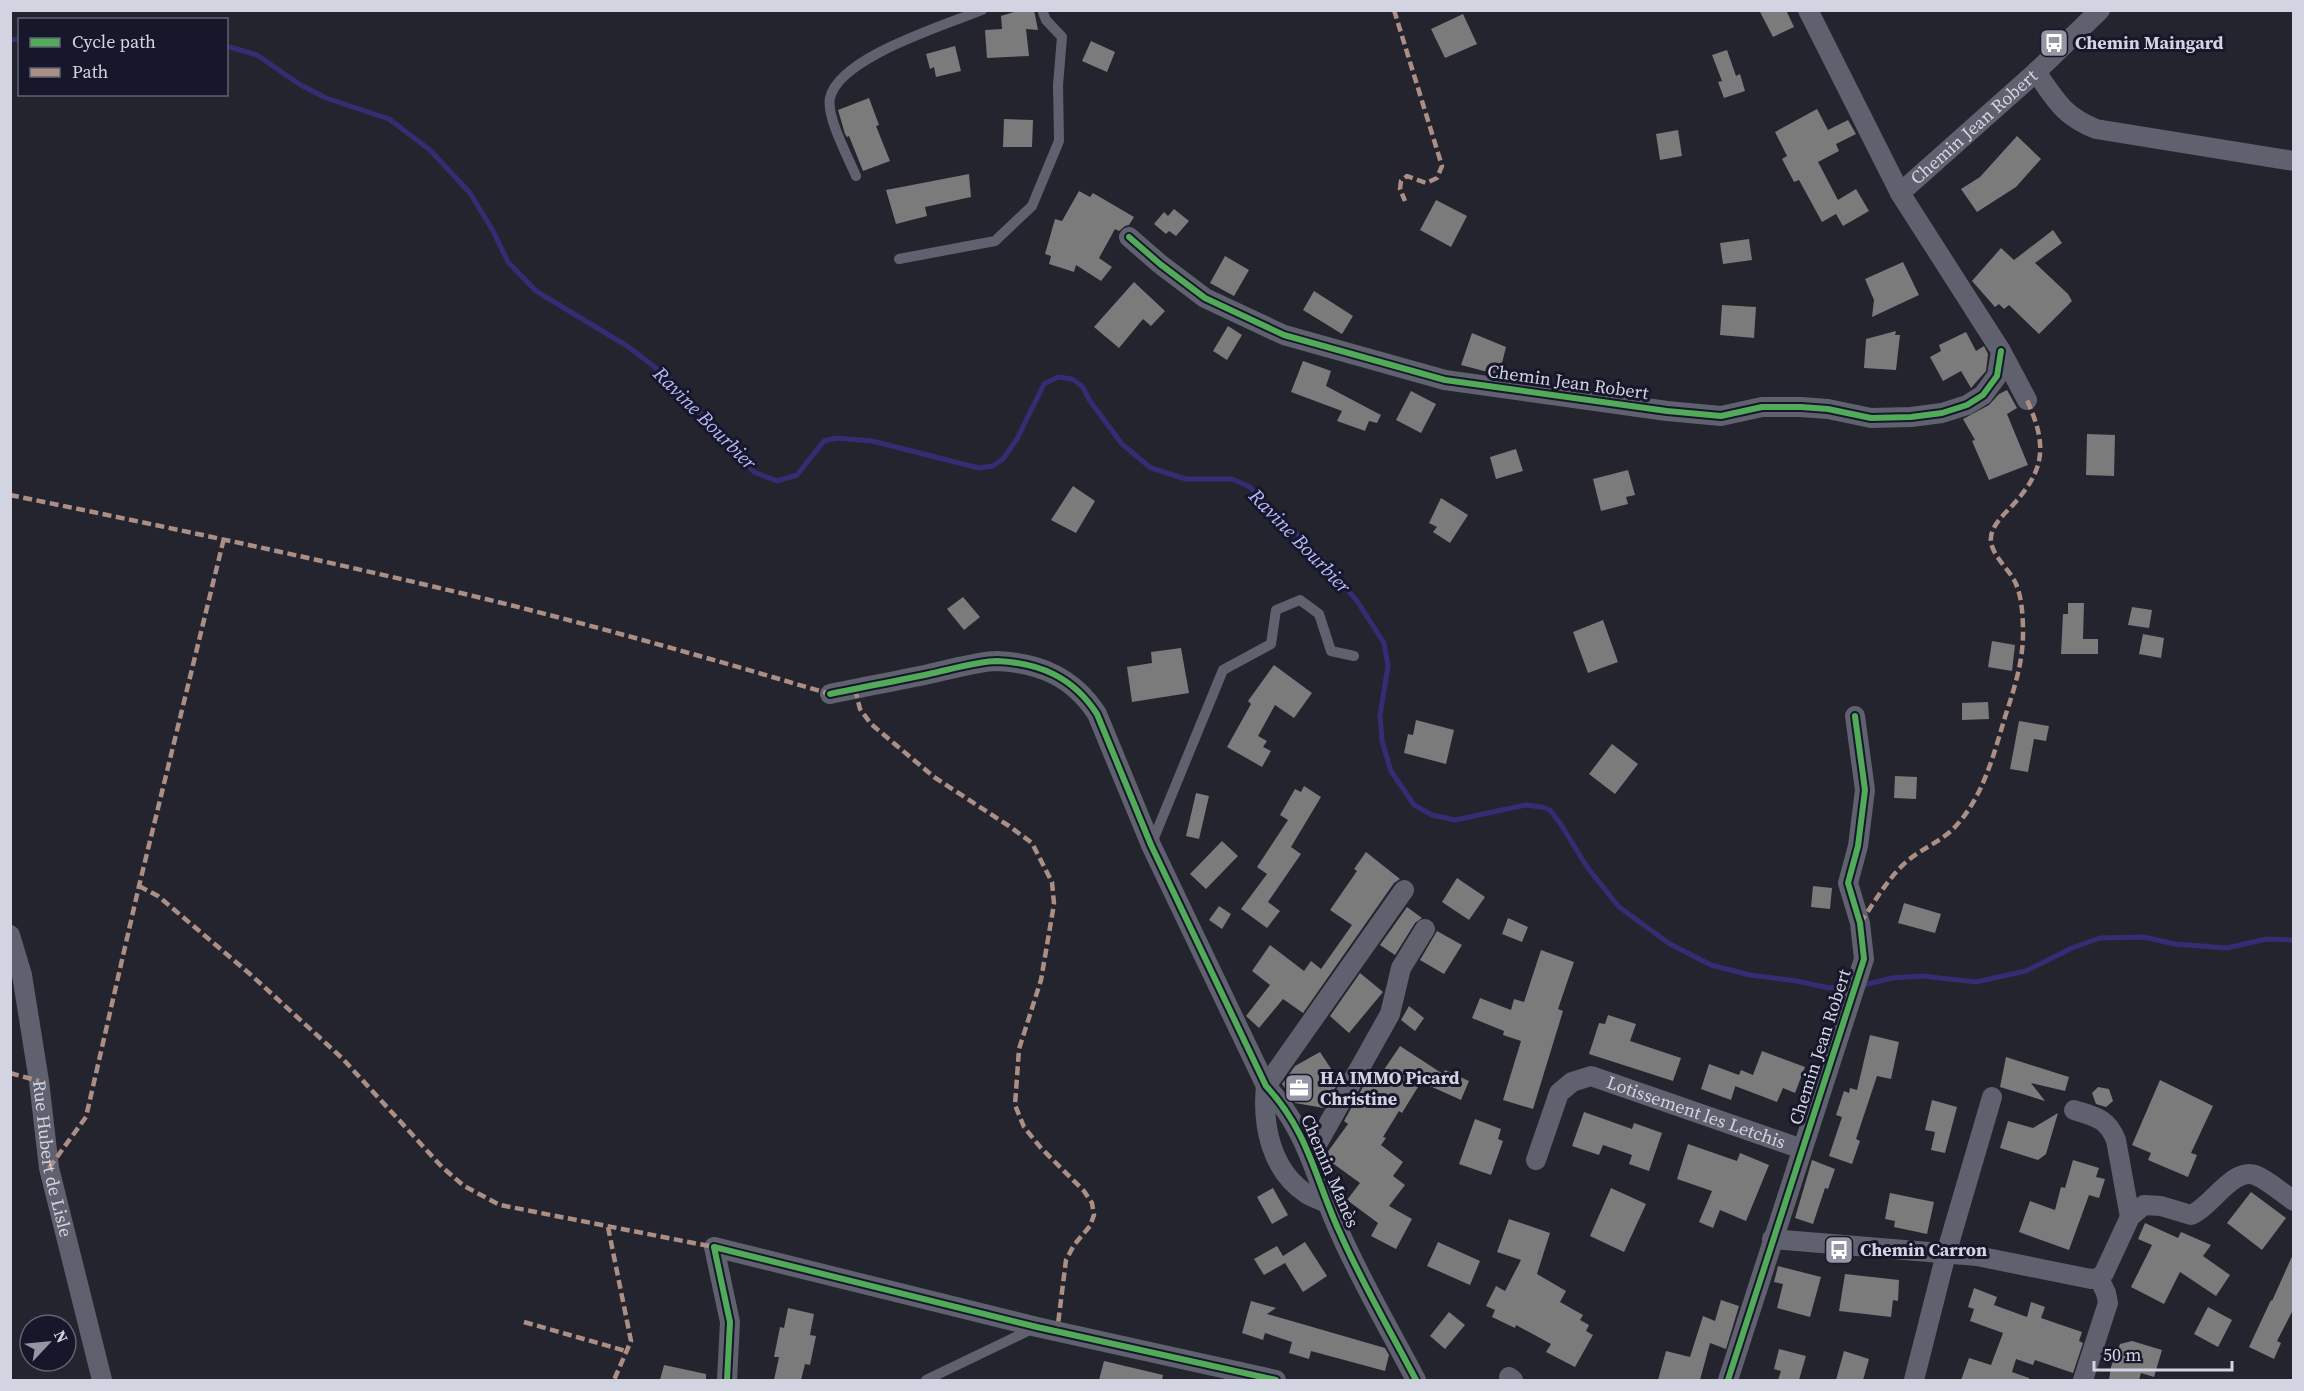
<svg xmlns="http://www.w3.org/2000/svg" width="2304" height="1391" viewBox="0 0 2304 1391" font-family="'Source Serif 4',serif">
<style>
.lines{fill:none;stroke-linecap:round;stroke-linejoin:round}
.stream{stroke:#332d73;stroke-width:5}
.building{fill:#7a7b7a}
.service{stroke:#60616e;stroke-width:10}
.minor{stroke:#60616e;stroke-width:20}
.quiet{stroke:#ac8f84;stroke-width:4.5;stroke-dasharray:9 4.5;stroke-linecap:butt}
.cycleway-casing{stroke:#16172a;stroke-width:10}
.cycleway{stroke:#51ab58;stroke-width:6}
.labels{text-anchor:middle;stroke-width:6;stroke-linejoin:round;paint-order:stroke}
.poi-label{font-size:18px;font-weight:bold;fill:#d2d4e1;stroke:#16172a;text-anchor:start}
.street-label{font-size:18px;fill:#d2d4e1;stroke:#16172a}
.water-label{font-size:20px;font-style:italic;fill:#b6bafc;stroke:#16172a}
</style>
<rect width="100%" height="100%" fill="#24242f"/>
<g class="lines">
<path class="stream" d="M10 40 20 39
M226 46 257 55 299 84 326 98 389 119 430 150 470 193 493 231 508 262 536 291 627 346 668 377 754 472 777 481 797 475 824 441 836 438 872 441 979 468 993 466 1003 459 1017 439 1044 384 1058 377 1072 379 1082 386 1090 401 1122 444 1151 468 1186 479H1232L1250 487 1324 561 1357 601 1384 643 1388 666 1380 715 1382 741 1391 771 1414 805 1432 815 1455 820 1526 805 1542 807 1550 810 1560 823 1587 867 1619 907 1670 944 1711 965 1750 975 1797 981 1829 988 1851 986
M1860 986 1892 978 1922 976 1976 982 2026 971 2072 948 2100 938 2144 937 2175 944 2227 948 2266 939 2294 940"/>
</g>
<path class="building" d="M1020 10H1034L1038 30 1026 29 1029 56 987 58 985 30 1002 29 1001 16Z
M1759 10H1786L1794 27 1773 37Z
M1463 14 1477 44 1445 58 1431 29Z
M1091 41 1115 52 1107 72 1082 61Z
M955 46 961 71 936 77 934 67 930 69 926 54Z
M1727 50 1736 76 1740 74 1745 91 1724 98 1718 82 1722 81 1712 55Z
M869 98 879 125 876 126 890 161 863 171 849 136 847 137 845 134 838 110Z
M1817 109 1828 130 1848 120 1856 134 1836 144 1839 151 1818 162 1838 200 1856 189 1869 211 1843 226 1836 214 1822 222 1799 180 1794 182 1782 159 1787 156 1775 132Z
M1004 119 1033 120 1032 147H1003Z
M1678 130 1682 156 1660 160 1656 134Z
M2017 136 2041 159 2016 187 1977 212 1961 189 1980 177Z
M969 174 971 197 925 207 927 216 896 224 886 190Z
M1079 191 1090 197 1093 193 1134 217 1129 225 1125 226 1119 231 1115 229 1099 258 1112 267 1101 281 1076 265 1074 272 1049 264 1051 256 1045 254 1055 219 1062 221Z
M1436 200 1467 216 1451 247 1420 230Z
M1174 209 1189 221 1176 236 1169 231 1166 234 1154 224 1164 212 1168 216Z
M2053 230 2062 243 2035 263 2068 294 2072 301 2039 334 2009 305 2004 309 1999 304 1995 307 1972 281 2001 248 2014 260Z
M1749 239 1752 260 1723 264 1720 243Z
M1225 256 1249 270 1234 296 1210 283Z
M1903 262 1919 295 1872 317 1874 300 1865 279Z
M1134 282 1165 311 1151 326 1143 319 1119 348 1094 327Z
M1314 291 1353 316 1342 334 1303 310Z
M1722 305 1756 307 1754 338 1720 335Z
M1228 326 1242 335 1227 360 1213 351Z
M1896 331 1895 335H1900L1896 370 1864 368 1866 339Z
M1966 332 1976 351 1984 346 1988 354 1986 371 1971 388 1961 371 1943 381 1930 357 1941 351 1939 345Z
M1472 333 1506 347 1499 375 1461 365Z
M1303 361 1331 371 1326 386 1381 415 1377 423 1369 421 1365 431 1337 421 1342 411 1291 392Z
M2007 390 2017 408 2007 414 2028 465 1989 480 1972 441 1975 440 1963 419 1989 405 1999 394Z
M1411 391 1436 404 1421 433 1396 420Z
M2087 434 2115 435 2114 476 2086 475Z
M1516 449 1523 471 1496 479 1490 457Z
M1628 470 1635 495 1626 497 1628 504 1601 511 1593 479Z
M1073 486 1095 501 1076 533 1051 520Z
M1441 498 1468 515 1450 543 1433 532 1437 527 1429 523Z
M963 597 980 617 964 630 947 609Z
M2068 603H2084L2083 639H2098V654H2061L2063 614H2068Z
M2132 607 2152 610 2149 628 2128 625Z
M1603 620 1618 662 1588 673 1573 632Z
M2143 634 2164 638 2161 658 2139 654Z
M1992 641 2015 645 2012 671 1988 667Z
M1181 648 1189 693 1132 702 1127 667 1152 663 1151 652Z
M1274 665 1312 693 1294 718 1275 705 1258 736 1267 741 1263 747 1271 751 1262 767 1227 747 1251 704 1248 701Z
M1988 702 1989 719 1962 720V703Z
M1416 720 1454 730 1446 764 1404 753 1408 734 1413 735Z
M2019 721 2049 726 2046 741 2034 739 2028 772 2010 769Z
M1612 744 1638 764 1615 794 1589 774Z
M1895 776 1917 777 1916 799 1894 798Z
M1304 786 1321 797 1291 847 1301 854 1268 902 1280 911 1267 928 1241 909 1267 874 1257 867 1288 820 1280 815 1295 789 1301 792Z
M1196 793 1209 796 1199 839 1186 836Z
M1222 841 1238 856 1206 889 1190 874Z
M1366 852 1400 879 1394 883 1303 1013 1283 999 1259 1028 1246 1016 1270 985 1252 971 1270 945 1304 971 1311 961 1321 969 1352 925 1330 910 1357 871 1354 869Z
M1457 878 1485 897 1469 920 1442 902Z
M1813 886 1832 888 1830 909 1811 907Z
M1904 903 1941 914 1935 933 1898 923Z
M1219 906 1231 914 1222 929 1209 920Z
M1407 907 1422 918 1415 923 1395 955 1380 945Z
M1508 918 1528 927 1522 942 1502 934Z
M1437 931 1462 945 1444 974 1420 960Z
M1541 950 1574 962 1558 1009 1563 1011 1533 1109 1503 1100 1521 1041 1503 1035 1504 1031 1472 1018 1480 998 1511 1010 1514 999 1524 1002Z
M1360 973 1383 992 1349 1033 1330 1016Z
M1409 1006 1424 1018 1415 1031 1401 1020Z
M1608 1015 1636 1024 1630 1041 1681 1058 1673 1081 1589 1054 1599 1023 1605 1024Z
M1870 1035 1899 1042 1891 1079 1877 1076 1856 1139 1860 1141 1852 1164 1829 1156 1842 1117 1836 1115 1844 1091 1849 1093 1850 1088 1857 1090Z
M1400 1046 1443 1074 1445 1070 1469 1081 1461 1100 1421 1082 1402 1113 1399 1111 1383 1137 1386 1138 1381 1145 1403 1162 1393 1176 1405 1185 1389 1206 1412 1219 1396 1249 1371 1236 1378 1223 1347 1200 1360 1183 1324 1157 1348 1124 1344 1121 1368 1078 1375 1083Z
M1762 1051 1805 1067 1795 1093 1783 1088 1777 1102 1735 1086 1737 1081 1731 1100 1701 1089 1709 1064 1739 1075 1741 1070 1753 1075Z
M1320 1052 1339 1081 1324 1108 1295 1103 1282 1084 1295 1066Z
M2006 1057 2069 1077 2065 1091 2031 1083 2045 1101 2000 1087Z
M2160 1080 2213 1106 2191 1153 2197 1155 2188 1177 2148 1160 2151 1153 2132 1145Z
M2098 1087 2109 1089 2113 1101 2106 1107 2096 1104 2092 1093Z
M1932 1100 1957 1107 1945 1153 1931 1150 1935 1132 1925 1130Z
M1584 1112 1632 1129 1634 1123 1662 1133 1649 1171 1629 1164 1632 1155 1603 1145 1599 1155 1572 1146Z
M2058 1113 2046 1154 2038 1160 2000 1148 2008 1121 2033 1128Z
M1475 1119 1501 1129 1498 1139 1503 1141 1491 1175 1459 1164Z
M1688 1144 1737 1161 1740 1153 1769 1165 1746 1221 1720 1210 1713 1228 1699 1222 1712 1191 1677 1179Z
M1812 1160 1835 1169 1828 1189 1825 1188 1813 1224 1795 1218Z
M2073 1160 2099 1168 2096 1177 2105 1179 2099 1198 2089 1195 2069 1250 2019 1232 2030 1201 2055 1210 2061 1187 2065 1188Z
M1273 1188 1288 1215 1272 1224 1257 1197Z
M1611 1188 1646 1204 1624 1252 1590 1236Z
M2251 1192 2286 1218 2262 1250 2227 1223Z
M1890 1193 1934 1202 1927 1234 1894 1227 1895 1221 1885 1219Z
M1509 1219 1550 1233 1537 1274 1566 1291 1560 1302 1583 1315 1580 1320 1589 1325 1586 1331 1593 1335 1575 1367 1546 1352 1551 1344 1516 1325 1515 1328 1492 1317 1495 1310 1486 1306 1496 1286 1505 1291 1521 1260 1497 1252Z
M2145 1223 2178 1238 2181 1232 2211 1245 2203 1256 2230 1275 2216 1296 2180 1272 2164 1304 2131 1287 2152 1245 2138 1239Z
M1305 1242 1327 1276 1303 1292 1285 1263 1264 1275 1254 1259 1277 1246 1283 1256Z
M1438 1242 1480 1261 1470 1285 1427 1266Z
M2294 1252V1308L2277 1341 2281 1343 2274 1359 2249 1347 2271 1300 2272 1301Z
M1778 1266 1821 1277 1810 1317 1777 1308 1783 1284 1774 1282Z
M1845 1274 1899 1280 1898 1301 1893 1300 1891 1317 1839 1311Z
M1974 1288 1997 1297 1994 1305 2027 1317 2031 1302 2045 1307 2041 1318 2082 1332 2079 1341 2083 1343 2073 1373 2035 1360 2033 1365 2016 1359 2012 1372 2029 1378V1380H1961L1969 1358 1991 1365 2003 1333 1970 1321 1974 1309 1968 1307Z
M1721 1300 1739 1306 1726 1349 1710 1343 1700 1380H1658L1666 1351 1690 1357 1703 1316 1715 1321Z
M1251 1301 1276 1308 1267 1314 1385 1348 1389 1355 1385 1371 1311 1351 1309 1359 1289 1353 1292 1342 1265 1333 1263 1340 1242 1333Z
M2208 1307 2232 1320 2218 1347 2194 1334Z
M788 1308 814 1314 810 1335 816 1336 810 1365 805 1364 801 1380H774L779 1357H774L780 1327 784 1328Z
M1449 1312 1465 1325 1445 1349 1430 1336Z
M2132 1341 2162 1350 2154 1377 2141 1373 2139 1380H2109L2111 1367 2120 1344Z
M1779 1349 1806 1356 1799 1380H1778L1781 1371 1774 1369Z
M1844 1351 1869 1359 1863 1380H1836Z
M1104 1361 1163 1375 1162 1380H1099Z
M664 1365 706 1374V1380H660Z"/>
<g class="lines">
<path class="service" d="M856 176C848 157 826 116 830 98 839 57 946 25 982 10
M899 259 995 241 1032 206 1059 141 1058 85 1062 37 1046 20 1042 10
M1151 845 1223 670 1271 644 1276 610 1300 600 1319 614 1331 651 1354 656
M926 1380 1034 1328"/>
<g class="minor">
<path d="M1808 10 1900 193 2001 351 2027 400"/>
<path d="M2036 72C2056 100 2062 115 2096 129L2294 161"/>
<path id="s1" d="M1900 193 2036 72 2100 10"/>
<path d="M1129 237 1160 264 1205 298 1284 335 1445 380 1667 411 1721 416 1762 407H1801L1828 409 1871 418 1911 417 1942 413 1967 405 1983 395 1997 376 2001 351"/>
<path d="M830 694C863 687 896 681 929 674 948 670 979 661 997 661 1040 663 1073 677 1097 714L1151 845 1266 1086C1309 1132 1315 1179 1340 1233 1362 1283 1391 1332 1416 1380"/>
<path id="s2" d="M10 935 22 975 39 1081 49 1168 102 1380"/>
<path d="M2074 1110C2096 1117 2107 1118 2116 1140L2130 1217"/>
<path d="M1311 1155 1390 1014 1401 968 1425 929"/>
<path id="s3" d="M1536 1160 1559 1093 1572 1082 1591 1076 1802 1149"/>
<path d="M1328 1204C1321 1200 1314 1198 1307 1194 1271 1171 1262 1125 1266 1086L1404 890"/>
<path d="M1772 1239 1977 1256 2091 1279 2099 1278 2104 1273 2130 1217 2144 1205 2161 1206 2191 1215C2211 1207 2233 1167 2255 1175 2268 1180 2282 1193 2294 1201"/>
<path d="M1509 1377 1513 1380"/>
<path d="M727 1380 730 1322 714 1247 1037 1327 1276 1380"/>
<path d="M1728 1380 1864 959 1860 923 1848 883 1858 846 1865 790 1855 716"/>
<path d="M1914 1380 1946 1254 1992 1097"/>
<path d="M2083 1380 2108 1303 2106 1293 2099 1278"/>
</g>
<path class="quiet" d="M1394 10 1442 166 1437 178 1426 183 1407 176 1401 181 1400 189 1405 201
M10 495C172 528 333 562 494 601 607 629 719 661 830 694
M855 689 860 709 871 724 934 777 1009 826 1032 843 1052 882 1054 904 1041 980 1019 1049 1015 1105 1024 1127 1041 1148 1084 1191 1092 1203 1094 1215 1090 1226 1074 1245 1066 1260 1057 1332
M139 886 158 896 250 974 342 1058 442 1167 464 1186 500 1205 714 1247
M1860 923C1875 902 1887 879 1906 862 1920 850 1937 843 1951 831 1982 801 1993 757 2005 717 2014 689 2023 663 2023 633 2023 617 2022 598 2016 584 2010 569 1989 554 1991 537 1992 526 2003 515 2011 507 2045 470 2048 447 2027 400
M10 1073 39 1081
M49 1168 86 1117 139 886 224 538
M608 1227 631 1341 614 1380
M524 1322 626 1351"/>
<g class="cycleway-casing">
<path id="cycleway" d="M1129 237 1160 264 1205 298 1284 335 1445 380 1667 411 1721 416 1762 407H1801L1828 409 1871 418 1911 417 1942 413 1967 405 1983 395 1997 376 2001 351
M830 694C863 687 896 681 929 674 948 670 979 661 997 661 1040 663 1073 677 1097 714L1151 845 1266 1086C1309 1132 1315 1179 1340 1233 1362 1283 1391 1332 1416 1380
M727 1380 730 1322 714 1247 1037 1327 1276 1380
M1728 1380 1864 959 1860 923 1848 883 1858 846 1865 790 1855 716"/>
</g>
<use href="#cycleway" class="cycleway"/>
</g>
<defs>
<g id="bus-square" transform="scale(1.5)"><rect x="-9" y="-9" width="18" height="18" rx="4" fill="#9596a3" stroke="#16172a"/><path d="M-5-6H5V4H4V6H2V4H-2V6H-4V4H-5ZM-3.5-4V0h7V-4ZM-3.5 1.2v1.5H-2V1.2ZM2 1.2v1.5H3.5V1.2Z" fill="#fff"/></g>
<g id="office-square" transform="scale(1.5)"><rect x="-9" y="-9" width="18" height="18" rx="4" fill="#9596a3" stroke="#16172a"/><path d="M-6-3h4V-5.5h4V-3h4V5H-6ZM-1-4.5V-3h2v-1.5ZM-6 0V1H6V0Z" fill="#fff"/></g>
</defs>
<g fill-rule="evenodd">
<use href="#bus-square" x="2054" y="43"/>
<use href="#office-square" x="1299" y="1088"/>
<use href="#bus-square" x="1839" y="1250"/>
</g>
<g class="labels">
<g class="poi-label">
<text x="2075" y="49">Chemin Maingard</text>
<text x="1320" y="1084">HA IMMO Picard<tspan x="1320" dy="21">Christine</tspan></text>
<text x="1860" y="1256">Chemin Carron</text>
</g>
<g class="street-label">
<text dy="6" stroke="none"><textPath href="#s1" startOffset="99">Chemin Jean Robert</textPath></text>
<text transform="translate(1568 382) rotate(8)" y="6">Chemin Jean Robert</text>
<text transform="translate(1820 1047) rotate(-72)" y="6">Chemin Jean Robert</text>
<text dy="6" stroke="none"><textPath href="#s3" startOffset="219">Lotissement les Letchis</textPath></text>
<text dy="6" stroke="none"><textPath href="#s2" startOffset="228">Rue Hubert de Lisle</textPath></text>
<text transform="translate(1330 1171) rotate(67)" y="6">Chemin Manès</text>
</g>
<g class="water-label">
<text transform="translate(705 418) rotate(45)" y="7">Ravine Bourbier</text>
<text transform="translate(1300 541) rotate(46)" y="7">Ravine Bourbier</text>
</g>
</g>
<rect width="2304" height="1391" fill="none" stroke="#d2d4e1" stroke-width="24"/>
<rect x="18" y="18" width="210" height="78" fill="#16172a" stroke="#616373" stroke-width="1.5"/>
<rect x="30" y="38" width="30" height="9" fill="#51ab58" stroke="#616373" stroke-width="1.5"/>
<text x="72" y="48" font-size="18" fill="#d2d4e1">Cycle path</text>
<rect x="30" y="68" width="30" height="9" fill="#ac8f84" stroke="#616373" stroke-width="1.5"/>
<text x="72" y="78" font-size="18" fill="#d2d4e1">Path</text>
<g transform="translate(48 1343) rotate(64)"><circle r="28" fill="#16172a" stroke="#616373" stroke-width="1.5"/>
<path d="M0-4.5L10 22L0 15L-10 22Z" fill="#9596a3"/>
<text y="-9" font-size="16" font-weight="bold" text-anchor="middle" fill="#d2d4e1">N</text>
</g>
<path d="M2094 1361v9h138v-9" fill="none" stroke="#d2d4e1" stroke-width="3"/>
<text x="2103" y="1361" font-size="18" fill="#d2d4e1" stroke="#16172a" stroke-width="4.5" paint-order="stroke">50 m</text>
</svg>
